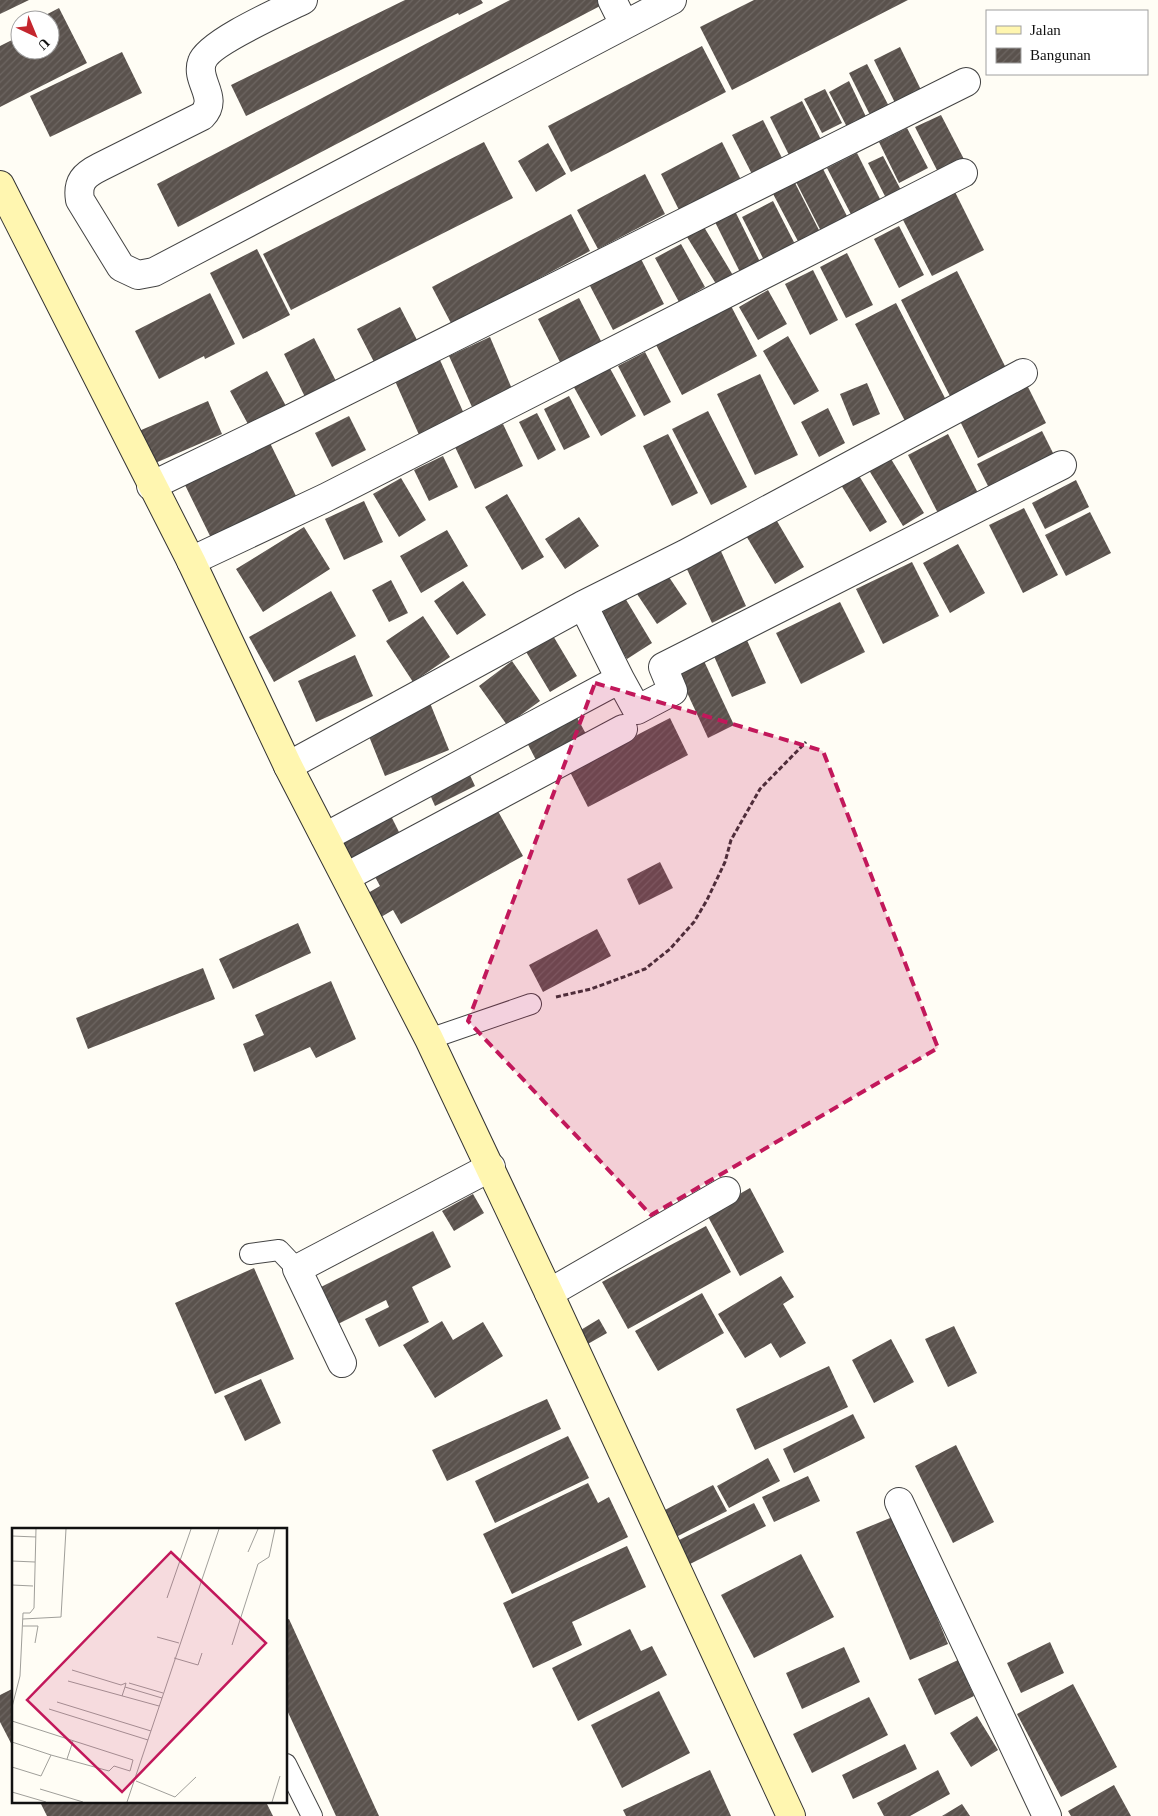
<svg xmlns="http://www.w3.org/2000/svg" width="1158" height="1816" viewBox="0 0 1158 1816" font-family="'Times New Roman',serif">
<style>
.building{fill:url(#building-hatch)}
.lines{fill:none;stroke-linecap:round;stroke-linejoin:round}
.lane-casing{stroke:#444;stroke-width:22}
.street-casing{stroke:#444;stroke-width:30}
.secondary-casing{stroke:#333;stroke-width:30}
.path{stroke:#333;stroke-width:3;stroke-dasharray:5 2.5;stroke-linecap:butt}
.lane{stroke:#fff;stroke-width:20}
.street{stroke:#fff;stroke-width:28}
.secondary{stroke:#fff6b0;stroke-width:28}
.marked{fill:#c2185b;fill-opacity:0.2;stroke:#c2185b;stroke-width:4;stroke-dasharray:10 6;stroke-linejoin:round}
.inset-road{fill:none;stroke:#a09f9a;stroke-width:1}
.view{fill:#c2185b;fill-opacity:0.15;stroke:#c2185b;stroke-width:2.5}
.inset-edge{fill:none;stroke:#111;stroke-width:2.5}
</style>
<defs>
<pattern id="building-hatch" width="6" height="6" patternUnits="userSpaceOnUse" patternTransform="scale(1.25)"><rect width="6" height="6" fill="#5a524d"/><path d="M-1 1l2-2M0 6l6-6M5 7l2-2" fill="none" stroke="#6d6662"/></pattern>
</defs>
<rect width="100%" height="100%" fill="#fffdf5"/>
<path class="building" d="M0 0H29L0 14Z
M405 0H481L483 3 459 15 458 13 246 116 231 85Z
M510 0H597L600 6 178 227 157 184Z
M754 0H908L732 90 700 27Z
M59 8 87 63 0 107V46L20 36V50H50V20H36Z
M702 46 726 92 571 172 548 126Z
M900 47 924 96 898 109 874 60Z
M122 52 142 93 50 137 30 96Z
M867 64 894 116 875 125 849 73Z
M849 81 868 121 849 131 829 92Z
M825 89 842 123 822 133 804 99Z
M802 101 825 148 794 165 770 117Z
M941 115 967 165 941 178 915 127Z
M763 120 785 164 755 180 732 135Z
M907 128 928 168 899 183 879 142Z
M484 142 513 198 291 310 263 254Z
M722 142 741 180 680 212 661 174Z
M548 143 566 174 536 192 518 161Z
M857 153 884 207 855 222 827 168Z
M883 156 902 192 887 200 868 163Z
M821 165 851 224 824 237 794 178Z
M645 174 665 214 598 249 577 210Z
M793 179 822 236 801 247 771 190Z
M955 192 984 250 932 276 902 218Z
M773 201 799 252 768 268 742 217Z
M735 211 763 268 743 278 715 222Z
M571 214 590 251 452 325 432 287Z
M899 226 924 275 899 288 874 239Z
M704 227 734 277 718 287 687 237Z
M681 244 705 287 679 302 655 258Z
M257 249 290 315 243 339 210 273Z
M847 253 873 305 846 318 820 267Z
M640 257 664 304 613 330 589 284Z
M813 270 838 320 810 335 785 284Z
M957 271 1009 374 953 402 901 300Z
M768 290 787 324 758 340 739 307Z
M210 293 235 344 205 359 204 356 159 379 135 331Z
M579 298 603 345 562 366 538 319Z
M896 303 946 400 905 421 855 324Z
M730 304 757 356 682 395 655 343Z
M400 307 417 340 374 362 357 329Z
M788 336 819 391 794 405 763 351Z
M490 337 512 389 472 407 449 356Z
M314 338 336 381 305 397 284 354Z
M645 352 671 402 644 416 618 366Z
M440 360 465 416 420 437 395 381Z
M606 361 636 416 601 436 571 382Z
M267 371 286 406 249 426 230 391Z
M760 374 798 455 755 475 717 394Z
M867 383 880 414 853 426 840 394Z
M1026 383 1046 423 978 458 958 417Z
M569 396 590 437 564 450 544 409Z
M208 401 222 434 153 464 139 431Z
M828 408 845 443 819 457 801 422Z
M708 411 747 487 711 505 672 429Z
M537 413 556 450 538 460 519 422Z
M349 416 366 450 332 467 315 433Z
M503 424 523 466 475 489 455 447Z
M1042 431 1057 461 992 494 977 464Z
M668 434 698 493 672 506 643 446Z
M948 434 981 499 941 519 908 455Z
M269 441 297 498 212 540 184 483Z
M888 454 924 513 903 526 867 467Z
M443 456 458 487 429 501 414 470Z
M858 474 887 522 870 532 841 485Z
M401 478 426 520 399 537 373 494Z
M1076 480 1089 507 1045 529 1032 503Z
M507 494 544 557 522 570 485 507Z
M364 501 383 542 344 560 325 519Z
M1024 508 1058 575 1023 593 989 525Z
M1090 512 1111 553 1066 576 1045 535Z
M774 516 804 567 775 584 745 534Z
M579 517 599 546 565 569 545 539Z
M304 527 330 569 263 612 236 569Z
M447 530 468 566 421 593 400 556Z
M958 544 985 593 950 613 923 563Z
M720 549 746 606 712 623 685 565Z
M912 562 939 616 883 644 856 589Z
M665 571 687 604 657 624 635 591Z
M391 580 408 613 389 622 372 590Z
M463 581 486 615 457 635 434 601Z
M331 591 356 636 274 682 249 637Z
M625 598 652 643 627 659 599 614Z
M840 602 865 652 801 684 776 633Z
M423 616 450 657 413 682 386 641Z
M552 634 577 676 550 692 525 650Z
M746 638 766 683 732 697 713 654Z
M355 655 373 696 316 722 298 681Z
M512 661 540 701 507 725 479 686Z
M704 661 734 725 708 738 678 673Z
M430 703 449 750 385 776 366 729Z
M573 710 586 734 536 760 523 735Z
M670 718 688 755 588 807 569 770Z
M468 771 475 786 435 806 428 790Z
M494 804 523 856 401 924 393 910 381 917 368 893 380 886 373 873Z
M388 810 402 838 352 864 338 836Z
M660 862 673 888 639 905 627 879Z
M298 923 311 953 233 989 219 959Z
M597 929 611 956 543 992 529 965Z
M203 968 215 999 88 1049 76 1018Z
M331 981 356 1039 316 1058 310 1047 254 1072 243 1044 264 1035 255 1015Z
M750 1188 784 1252 740 1276 706 1213Z
M473 1194 484 1213 454 1231 442 1211Z
M706 1226 731 1272 628 1329 602 1282Z
M433 1231 451 1267 412 1287 429 1322 379 1347 365 1319 389 1307 386 1300 336 1325 317 1289Z
M254 1268 294 1359 215 1394 175 1303Z
M781 1276 794 1297 783 1304 806 1343 780 1358 771 1343 745 1358 718 1314Z
M702 1293 724 1333 658 1371 635 1331Z
M599 1319 607 1333 586 1345 579 1331Z
M442 1321 453 1340 483 1322 503 1356 435 1398 403 1345Z
M954 1326 977 1373 948 1387 925 1339Z
M891 1339 914 1382 874 1403 852 1360Z
M829 1366 848 1407 755 1450 736 1409Z
M261 1379 281 1423 245 1441 224 1396Z
M547 1399 561 1429 447 1481 432 1450Z
M853 1414 865 1438 794 1473 783 1449Z
M568 1436 589 1478 495 1523 475 1481Z
M956 1445 994 1522 953 1543 915 1466Z
M768 1458 780 1481 729 1508 717 1486Z
M808 1476 820 1501 774 1522 762 1497Z
M588 1483 598 1503 609 1497 628 1537 512 1594 483 1534Z
M713 1485 727 1511 676 1537 663 1511Z
M754 1503 766 1526 684 1567 673 1543Z
M895 1516 948 1644 910 1660 856 1532Z
M627 1546 646 1587 572 1622 582 1645 533 1668 503 1603Z
M801 1554 834 1617 754 1658 721 1595Z
M289 1619 379 1816H336L286 1708V1620Z
M630 1629 641 1651 652 1646 667 1675 578 1721 552 1668Z
M1050 1642 1064 1673 1021 1693 1007 1663Z
M844 1647 860 1682 802 1709 786 1673Z
M958 1660 974 1696 935 1715 918 1679Z
M1073 1684 1117 1767 1061 1797 1017 1714Z
M14 1688V1749L0 1722V1695Z
M659 1691 690 1753 622 1788 591 1725Z
M869 1697 888 1735 812 1773 793 1734Z
M977 1716 998 1750 971 1767 950 1733Z
M905 1744 917 1769 853 1799 842 1775Z
M710 1770 731 1816H626L623 1810Z
M938 1770 950 1794 910 1816H884L877 1803Z
M1114 1785 1131 1816H1071L1068 1811Z
M40 1802H266L273 1816H47Z
M962 1804 970 1816H942Z"/>
<g class="lines">
<g class="lane-casing">
<path id="lane" d="M429 1039 531 1004
M250 1254 279 1250 297 1269
M286 1764 312 1816"/>
</g>
<g class="street-casing">
<path id="street" d="M303 0C283 10 208 43 202 62 195 81 220 98 202 116L100 167C84 175 77 182 80 200L121 267 138 275 154 272 672 0
M612 0 624 24
M151 486 292 418 966 82
M191 561 325 498 963 173
M620 679 637 710 673 691 663 667 1062 465
M288 766 583 605 685 554 1023 373
M325 837 620 679 583 605
M346 877 623 729
M549 1293 726 1191
M342 1363 297 1269 491 1167
M899 1502 1047 1816"/>
</g>
<g class="secondary-casing">
<path id="secondary" d="M0 185 191 561 288 766 429 1039 549 1293 791 1816"/>
</g>
<path class="path" d="M556 997 591 989 645 969 670 949 694 922 707 900 725 862 731 840 760 789 806 742"/>
<use href="#lane" class="lane"/>
<use href="#street" class="street"/>
<use href="#secondary" class="secondary"/>
</g>
<path class="marked" d="M595 683 823 751 938 1048 651 1215 468 1021Z"/>
<g transform="translate(12 1528)">
<rect width="275" height="275" fill="#fffdf5"/>
<path class="inset-road" d="M0 8 24 9M236 24 246 1M0 33 23 34M0 57 21 58M155 70 179 1M11 91 49 89 54 1M11 98H26L23 115M145 109 167 115M220 117 246 36 257 29 263 1M162 130 186 137 190 125M60 142 109 157 114 155 113 159M56 153 147 178M117 155 151 165M110 168 113 159 150 170M45 174 139 203M0 179 8 148 11 85H18L22 80 24 1M37 181 136 212M0 193 121 232 118 243 102 238 97 243 39 227 29 248 0 239M0 214 39 227M55 231 61 213M124 253 163 269 184 249M28 261 71 274M0 264 34 274M115 274 207 1M260 274 268 248"/>
<path class="view" d="M159 24 254 115 110 264 15 172Z"/>
<rect width="275" height="275" class="inset-edge"/>
</g>
<rect x="986" y="10" width="162" height="65" fill="#ffffff" stroke="#a0a0a0"/>
<rect x="996" y="26" width="25" height="8" fill="#fff6b0" stroke="#a0a0a0"/>
<text x="1030" y="35" font-size="15" fill="#111111">Jalan</text>
<rect x="996" y="48" width="25" height="15" fill="url(#building-hatch)" stroke="#a0a0a0"/>
<text x="1030" y="60" font-size="15" fill="#111111">Bangunan</text>
<g transform="translate(35 35) rotate(136)"><circle r="24" fill="#ffffff" stroke="#a0a0a0"/>
<path d="M0-4L9 19L0 12L-9 19Z" fill="#c4262e"/>
<text y="-8" font-size="14" font-weight="bold" text-anchor="middle" fill="#111111">U</text>
</g>
</svg>
